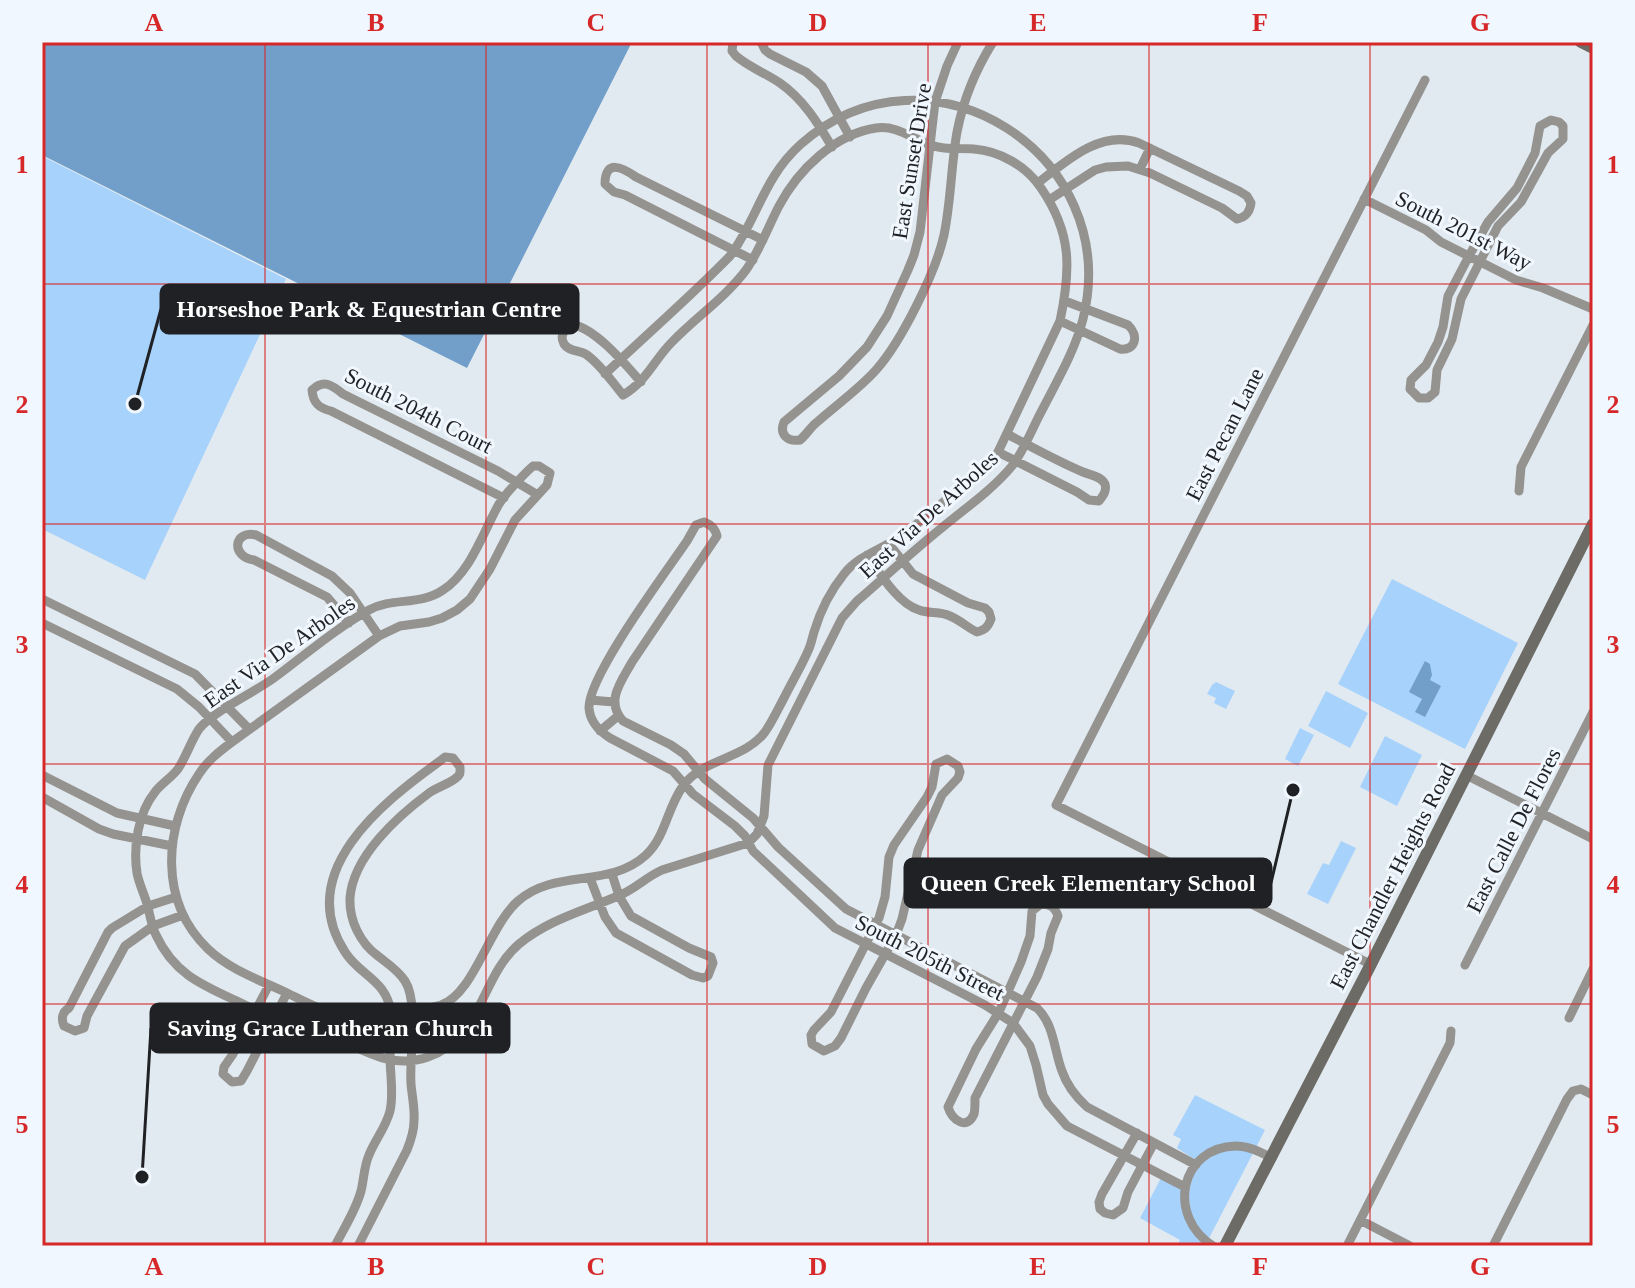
<svg xmlns="http://www.w3.org/2000/svg" width="1635" height="1288" viewBox="0 0 1635 1288" font-family="'Times New Roman',serif">
<style>
.green{fill:#a7d2fb}
.water{fill:#719fc9}
.lines{fill:none;stroke-linecap:round;stroke-linejoin:round}
.street{stroke:#959390;stroke-width:9}
.secondary{stroke:#6d6b65;stroke-width:12}
.grid{fill:none;stroke:#d62828;stroke-width:2;stroke-opacity:0.55}
.labels{text-anchor:middle;stroke-width:6;stroke-linejoin:round;paint-order:stroke}
.street-label{font-size:22px;fill:#1f2124;stroke:#f0f7ff}
.leader{fill:none;stroke:#1f2124;stroke-width:3}
.callout-dot{fill:#1f2124;stroke:#f0f7ff;stroke-width:3}
.callout{fill:#1f2124;stroke:#1f2124;stroke-width:3}
.callout-label{font-size:24px;text-anchor:middle;font-weight:bold;fill:#fff}
.neatline{fill:none;stroke:#d62828;stroke-width:3}
.grid-label{font-size:26px;text-anchor:middle;font-weight:bold;fill:#d62828}
</style>
<rect width="100%" height="100%" fill="#e2eaf1"/>
<path class="green" d="M42 156 286 279 145 580 42 529Z
M1392 579 1518 643 1465 749 1338 684Z
M1216 682 1235 691 1226 709 1214 703 1216 698 1207 694 1212 685Z
M1326 691 1368 713 1350 748 1308 726Z
M1300 728 1314 735 1298 766 1285 759Z
M1385 736 1422 755 1397 806 1360 787Z
M1341 841 1356 848 1328 904 1307 894 1323 863 1329 865Z
M1195 1095 1265 1130 1205 1246H1177L1180 1240 1140 1218 1161 1178 1180 1188 1194 1159 1177 1148 1181 1139 1173 1135Z"/>
<path class="water" d="M42 42H632L467 368 42 155Z
M1425 661 1430 664 1432 675 1430 680 1441 686 1425 717 1415 712 1422 699 1409 692Z"/>
<g class="lines">
<path class="street" d="M733 42 732 51 736 56C749 67 765 73 780 83 803 99 818 123 832 147
M761 42 765 50 770 54 806 72 822 86 850 137
M958 42 947 66 935 102 920 232 914 255 908 270 887 316 867 347 839 376 784 422C779 434 787 442 800 440 806 435 810 428 816 423 836 405 858 390 876 370 901 342 936 272 944 235 951 201 951 166 957 132 963 101 976 69 993 42
M1551 120 1559 122 1563 126V139L1548 153 1521 202 1498 226 1461 299 1452 339 1437 370 1435 392 1428 398H1419L1410 389 1411 380 1426 365 1438 342 1443 327 1448 296 1469 256 1488 222 1517 188 1535 153 1540 126Z
M1140 169 1150 148
M1038 183C1066 161 1101 129 1139 143L1239 191 1247 196 1251 203C1250 211 1247 217 1237 219L1222 208 1150 173 1128 166 1106 167 1095 170 1049 200
M1364 199 1426 230 1441 242 1516 280 1543 288 1593 309
M753 260 625 195 614 192 605 184C605 159 622 167 636 177L763 240
M1060 321 1120 349C1136 351 1139 335 1128 325L1065 301
M605 374C646 335 690 297 730 256 758 218 763 178 801 144 929 31 1124 154 1083 319 1074 354 1054 386 1038 418 1030 434 1023 452 1012 466 993 489 967 507 944 526 914 550 886 576 857 601L842 618 768 765 764 816 757 834 748 843 662 870C646 877 634 890 618 896 583 911 548 920 519 944 480 977 483 1038 428 1057 387 1071 360 1046 324 1033 312 1028 299 1027 286 1023 270 1018 255 1010 239 1002 202 985 174 974 156 935 151 925 150 914 147 904 144 893 139 884 137 873 133 847 138 813 155 792 161 784 171 778 178 769 186 757 191 741 199 729 212 712 255 692 274 678 305 655 335 629 369 610 392 597 420 606 443 590 471 572 483 532 499 504 505 494 524 474 533 466H539L550 473 547 485 515 520 490 569 470 599 457 610 442 618 429 622 400 626 379 636 232 742C220 751 207 761 199 774 163 827 159 902 208 949 229 969 257 979 283 991 302 1000 329 1015 350 1019 367 1021 423 1010 441 1005 474 994 489 926 518 901 556 868 609 889 646 855 666 836 667 808 683 786 703 758 744 760 765 732 772 722 778 709 784 698 792 682 801 667 808 651 811 645 812 639 814 632 820 612 831 590 844 574 858 556 880 550 898 538 913 528 926 516 940 505 960 488 981 473 998 452L1060 321C1071 269 1072 233 1041 188 1026 166 1000 151 974 149 964 148 954 149 944 148 919 146 901 124 876 128 835 134 798 170 779 206 768 227 760 250 746 270 725 298 696 317 672 342 654 360 647 381 623 395 612 382 601 365 587 355 580 350 569 352 564 344 561 338 562 336 564 331L574 325C597 330 625 364 641 382
M998 452 1077 492 1089 500 1099 501C1103 496 1107 491 1105 484 1101 476 1090 475 1083 472 1057 461 1032 447 1007 434
M1519 491 1521 467 1593 325
M504 498 331 411C319 408 313 403 312 390 324 379 332 385 343 394L498 471 538 495
M867 555C879 572 898 604 919 610 929 614 940 611 950 616 960 620 968 628 977 632 985 630 988 627 991 619L989 612 985 608 968 603 913 574 889 544
M42 599 195 674 249 729
M42 623 177 689 199 707 232 742
M349 623 327 597 254 560C231 557 233 530 256 535L332 576 350 593 379 636
M590 700 614 702
M600 731 618 716
M947 759 958 766 960 772 958 778 942 795 918 850 902 919 896 935 866 988 841 1038 835 1046 824 1051 812 1044 811 1035 814 1030 831 1012 879 918 885 897 889 857 894 845 927 797 932 787 936 764Z
M42 775 117 813 175 826
M1466 775 1593 839
M42 797 99 829 113 834 172 846
M590 878 605 917 616 933 692 975 703 978 708 976 713 963 711 957 689 948 631 916 619 896 612 874
M176 897 148 906 112 928 108 932 69 1008C62 1012 61 1019 64 1026L75 1031 84 1028 87 1016 125 946 153 926 183 915
M1041 904C1050 904 1055 907 1058 916L1051 933 1048 949 1037 977 975 1098C975 1101 975 1111 974 1114 967 1131 952 1120 948 1107L976 1049 999 1012 1021 962 1030 936 1032 911Z
M1370 964 1056 805 1425 80
M1465 965 1593 712
M269 985 233 1054 224 1067 223 1074 232 1082 241 1081 247 1071 287 993
M1569 1018 1593 969
M1137 1133 1102 1194 1099 1202 1100 1209 1105 1213 1113 1215 1123 1208 1128 1192 1154 1143
M1185 1187 1067 1126 1048 1104 1043 1095 1036 1065 1030 1046 1013 1023 985 1005 835 928 753 851 745 836 735 826 693 794 673 771 610 738C599 731 590 722 589 708 588 676 666 572 687 541L696 525 704 522C711 525 715 528 717 536L632 662C621 682 605 701 623 721L671 745 684 754 705 779 753 818 778 847 846 909 1037 1008C1054 1024 1054 1050 1062 1071 1067 1086 1076 1097 1087 1107L1196 1165
M1360 1220 1410 1246
M335 1246C344 1228 356 1210 361 1191 364 1179 364 1166 369 1155 375 1140 386 1127 390 1111 394 1094 390 1074 390 1056 391 1042 393 1027 391 1013 387 980 360 976 345 952 293 872 383 802 440 761L445 757 453 758 460 767C460 773 461 774 456 778 449 784 437 787 429 793 398 816 353 856 350 898 349 920 360 943 378 956 388 964 398 970 405 981 419 1003 409 1057 411 1084 412 1096 415 1108 414 1121 414 1131 411 1140 407 1150L358 1246
M1213 1246C1166 1216 1180 1147 1236 1146 1249 1146 1260 1152 1272 1158
M1347 1246 1450 1043 1451 1031
M1493 1246 1567 1099 1573 1091 1581 1089 1593 1095"/>
<path class="secondary" d="M1581 42 1593 48
M1225 1246 1369 968 1593 524"/>
</g>
<path class="grid" d="M265 42V1246M486 42V1246M707 42V1246M928 42V1246M1149 42V1246M1370 42V1246M42 284H1593M42 524H1593M42 764H1593M42 1004H1593"/>
<g class="labels">
<g class="street-label">
<text transform="translate(911 161) rotate(-81)" y="8">East Sunset Drive</text>
<text transform="translate(1464 230) rotate(27)" y="8">South 201st Way</text>
<text transform="translate(419 410) rotate(27)" y="8">South 204th Court</text>
<text transform="translate(1224 434) rotate(-63)" y="8">East Pecan Lane</text>
<text transform="translate(928 514) rotate(-42)" y="8">East Via De Arboles</text>
<text transform="translate(279 651) rotate(-35)" y="8">East Via De Arboles</text>
<text transform="translate(1513 830) rotate(-63)" y="8">East Calle De Flores</text>
<text transform="translate(1392 876) rotate(-63)" y="8">East Chandler Heights Road</text>
<text transform="translate(930 957) rotate(27)" y="8">South 205th Street</text>
</g>
</g>
<path class="leader" d="M135 404L161 309M1293 790L1271 883M142 1177L151 1028"/>
<g class="callout-dot">
<circle cx="135" cy="404" r="8"/>
<circle cx="1293" cy="790" r="8"/>
<circle cx="142" cy="1177" r="8"/>
</g>
<g class="callout">
<rect x="161" y="285" width="417" height="48" rx="8"/>
<rect x="905" y="859" width="366" height="48" rx="8"/>
<rect x="151" y="1004" width="358" height="48" rx="8"/>
</g>
<g class="callout-label">
<text x="369" y="317">Horseshoe Park &amp; Equestrian Centre</text>
<text x="1088" y="891">Queen Creek Elementary School</text>
<text x="330" y="1036">Saving Grace Lutheran Church</text>
</g>
<rect width="1635" height="1288" fill="none" stroke="#f0f7ff" stroke-width="88"/>
<rect x="44" y="44" width="1547" height="1200" class="neatline"/>
<g class="grid-label">
<text x="154" y="31">A</text>
<text x="376" y="31">B</text>
<text x="596" y="31">C</text>
<text x="818" y="31">D</text>
<text x="1038" y="31">E</text>
<text x="1260" y="31">F</text>
<text x="1480" y="31">G</text>
<text x="22" y="173">1</text>
<text x="1613" y="173">1</text>
<text x="22" y="413">2</text>
<text x="1613" y="413">2</text>
<text x="22" y="653">3</text>
<text x="1613" y="653">3</text>
<text x="22" y="893">4</text>
<text x="1613" y="893">4</text>
<text x="22" y="1133">5</text>
<text x="1613" y="1133">5</text>
<text x="154" y="1275">A</text>
<text x="376" y="1275">B</text>
<text x="596" y="1275">C</text>
<text x="818" y="1275">D</text>
<text x="1038" y="1275">E</text>
<text x="1260" y="1275">F</text>
<text x="1480" y="1275">G</text>
</g>
</svg>
